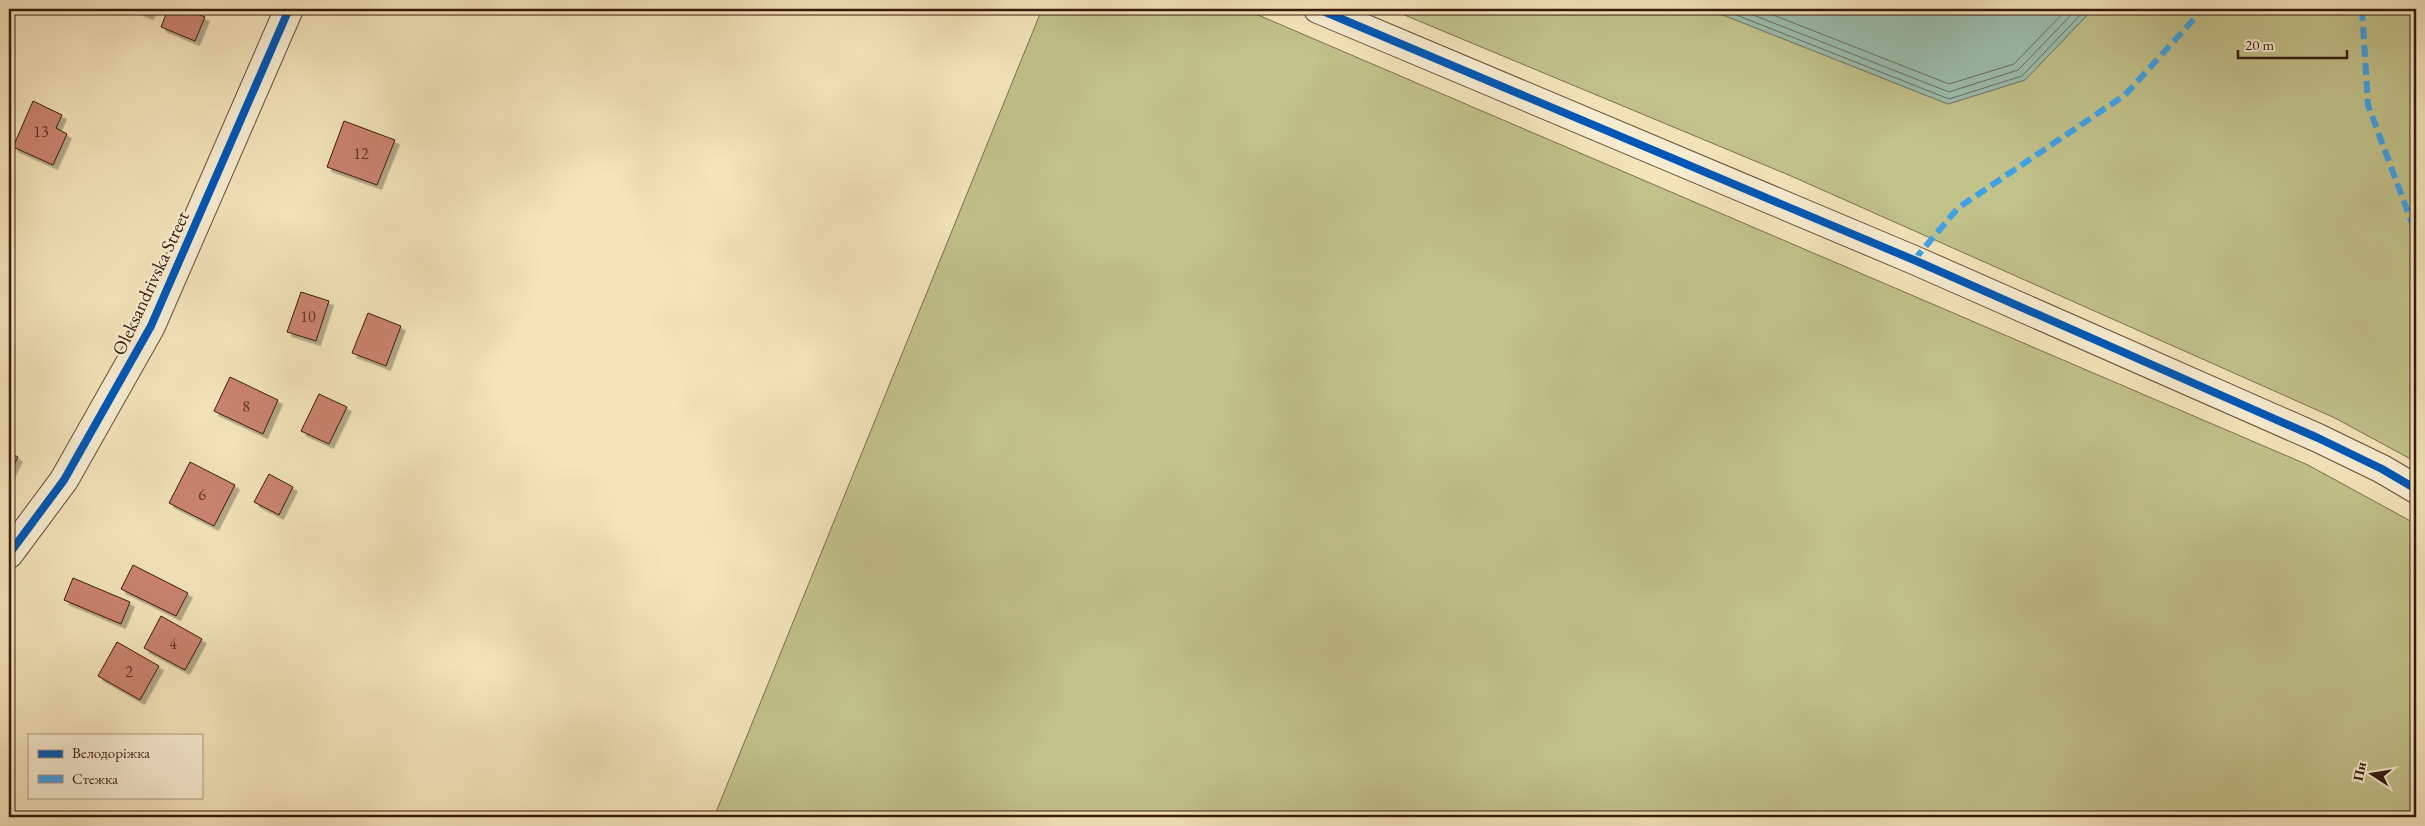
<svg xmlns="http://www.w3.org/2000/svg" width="2425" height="826" viewBox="0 0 2425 826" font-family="'EB Garamond',serif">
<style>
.green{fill:#c2c28b;stroke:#7d6e4c}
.water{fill:#9cbfb0;stroke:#747d6e}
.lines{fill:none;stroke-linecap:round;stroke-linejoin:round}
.shore{stroke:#6a6c5e;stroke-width:1}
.building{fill:#cb8471;stroke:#381a0c;filter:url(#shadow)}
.minor-casing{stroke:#674d38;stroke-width:30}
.minor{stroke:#f8eed3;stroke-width:28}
.quiet{stroke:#3fa2e9;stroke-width:6;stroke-dasharray:12 6;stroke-linecap:butt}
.cycleway-casing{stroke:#f8eed3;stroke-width:11}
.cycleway{stroke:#0057b8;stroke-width:8}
.labels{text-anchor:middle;stroke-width:4.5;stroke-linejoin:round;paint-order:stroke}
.number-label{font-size:16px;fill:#5d3425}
.street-label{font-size:19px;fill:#381a0c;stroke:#f8eed3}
</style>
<defs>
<filter id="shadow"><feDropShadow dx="4.5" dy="4.5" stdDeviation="0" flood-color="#0004"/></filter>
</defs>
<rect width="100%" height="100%" fill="#f4e5bb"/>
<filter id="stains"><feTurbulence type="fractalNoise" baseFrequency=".004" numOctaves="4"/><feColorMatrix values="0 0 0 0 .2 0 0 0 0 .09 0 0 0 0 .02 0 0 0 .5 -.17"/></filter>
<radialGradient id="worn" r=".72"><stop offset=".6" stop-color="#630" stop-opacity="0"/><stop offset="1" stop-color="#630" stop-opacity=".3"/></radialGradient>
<path class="green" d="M1042 9H1244L2308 465 2416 524V817H714Z
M1390 9H1708L1948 104 2025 80 2093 9H2416V462L2335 418 1791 176Z"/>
<path class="water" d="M1708 9H2093L2025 80 1948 104Z"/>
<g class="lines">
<path class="shore" d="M1721 9 1949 99 2022 76 2086 9
M1738 9 1949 92 2018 70 2077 9
M1758 9 1949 84 2014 64 2067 9"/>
</g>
<path class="building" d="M133 9H152L149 15Z
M168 9H185L205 17 195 41 161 27Z
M33 101 62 115 56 128 67 134 53 165 13 147Z
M344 121 395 140 377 185 327 167Z
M301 292 329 301 316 341 287 332Z
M368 313 401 326 386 366 352 353Z
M230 377 278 400 263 434 214 411Z
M319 394 347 407 329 444 301 431Z
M9 452 18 457 9 475Z
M190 462 235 485 214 526 169 503Z
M269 474 293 487 279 515 254 502Z
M133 565 188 593 176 616 121 589Z
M73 578 130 602 121 624 64 600Z
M161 616 202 639 185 670 144 648Z
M117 642 159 666 140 700 98 676Z"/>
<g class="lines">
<g class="minor-casing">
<path id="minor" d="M1318 9 1914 260 2318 438 2382 469 2416 489
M9 554 64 480 151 326 289 9"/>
</g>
<use href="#minor" class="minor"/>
<path class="quiet" d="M2362 9 2368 105 2416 234
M1914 260 1958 208 2125 95 2203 9"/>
<g class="cycleway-casing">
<path id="cycleway" d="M1318 9 1914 260 2318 438 2382 469 2416 489
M9 554 64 480 151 326 289 9"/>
</g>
<use href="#cycleway" class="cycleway"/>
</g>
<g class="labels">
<g class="number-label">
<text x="41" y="137">13</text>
<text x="361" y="159">12</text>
<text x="308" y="322">10</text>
<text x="246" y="412">8</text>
<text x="202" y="500">6</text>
<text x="173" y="649">4</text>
<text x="129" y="677">2</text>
</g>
<g class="street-label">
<text transform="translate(150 283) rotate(-65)" y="7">Oleksandrivska Street</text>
</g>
</g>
<rect width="2425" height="826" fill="none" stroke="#f4e5bb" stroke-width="30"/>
<rect x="10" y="10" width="2405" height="806" fill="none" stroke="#381a0c" stroke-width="2.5"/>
<rect x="15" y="15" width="2395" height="796" fill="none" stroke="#381a0c"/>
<rect x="28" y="734" width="175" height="65" fill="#f8eed3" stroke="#ab9983"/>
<rect x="38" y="750" width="25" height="8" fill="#0057b8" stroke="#ab9983"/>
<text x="72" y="758" font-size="15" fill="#381a0c">Велодоріжка</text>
<rect x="38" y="775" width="25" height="8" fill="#3fa2e9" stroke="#ab9983"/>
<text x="72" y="784" font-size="15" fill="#381a0c">Стежка</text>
<g transform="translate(2372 774) rotate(282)" stroke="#f8eed3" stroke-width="4" paint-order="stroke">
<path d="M0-4L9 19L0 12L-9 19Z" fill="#381a0c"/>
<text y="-8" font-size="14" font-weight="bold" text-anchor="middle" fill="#381a0c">Пн</text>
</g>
<path d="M2238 50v8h109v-8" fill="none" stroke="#381a0c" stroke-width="2.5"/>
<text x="2245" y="50" font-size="15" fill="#381a0c" stroke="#f8eed3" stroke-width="4" paint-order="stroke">20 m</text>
<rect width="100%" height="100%" filter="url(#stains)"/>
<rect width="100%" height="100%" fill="url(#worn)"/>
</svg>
